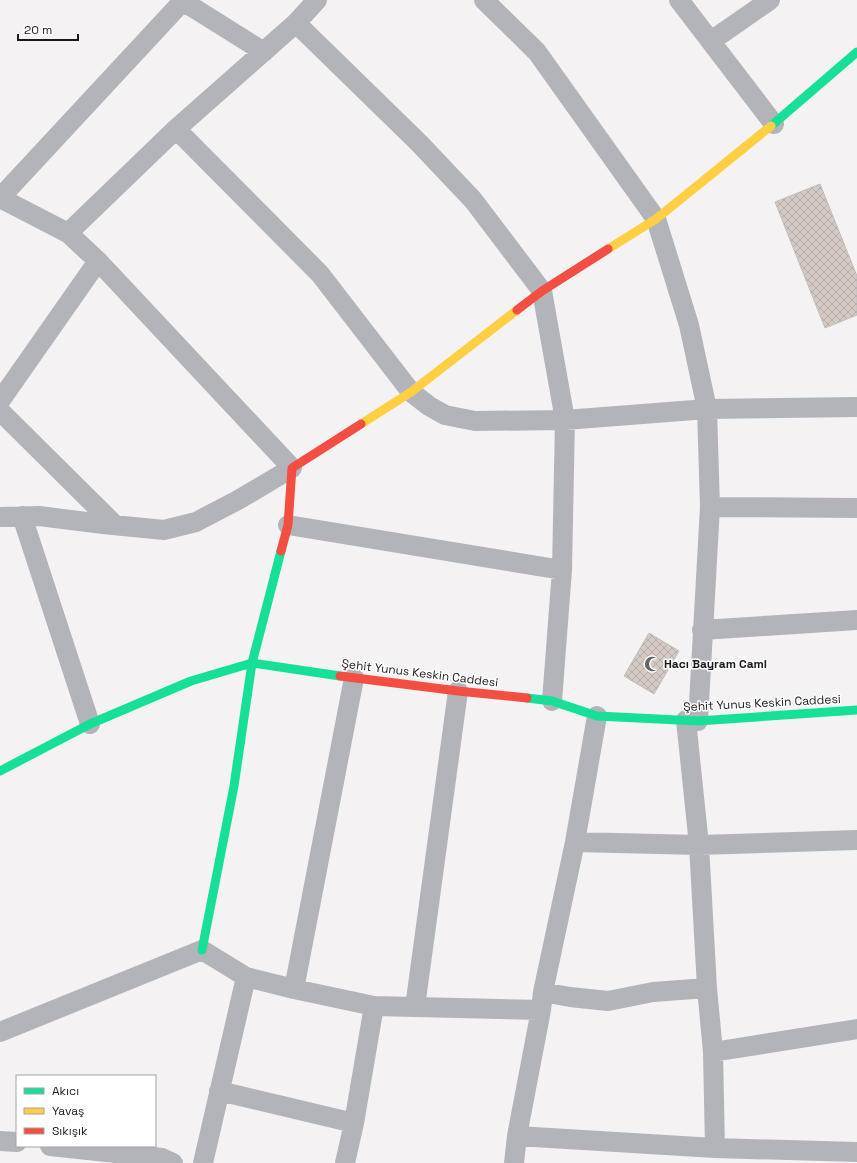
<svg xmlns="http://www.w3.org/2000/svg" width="857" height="1163" viewBox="0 0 857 1163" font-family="'Space Grotesk',sans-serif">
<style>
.building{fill:url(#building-cross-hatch);stroke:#bfbdbe}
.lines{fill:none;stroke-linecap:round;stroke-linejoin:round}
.street{stroke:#b3b4ba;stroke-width:20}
.fast{stroke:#16e098;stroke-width:9}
.slow{stroke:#ffcf43;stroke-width:9}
.jam{stroke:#f24e42;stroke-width:9}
.labels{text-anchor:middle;stroke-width:3;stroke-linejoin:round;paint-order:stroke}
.poi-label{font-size:12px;font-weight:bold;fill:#1a181a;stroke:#fff;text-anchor:start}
.street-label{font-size:12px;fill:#1a181a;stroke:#fff}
</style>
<defs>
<pattern id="building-cross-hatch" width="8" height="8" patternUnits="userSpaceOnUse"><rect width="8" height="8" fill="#d4cac3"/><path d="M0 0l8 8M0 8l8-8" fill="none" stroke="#b5ada7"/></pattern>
</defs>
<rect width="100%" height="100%" fill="#f5f2f4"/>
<path class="building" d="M820 184 857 276V315L825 328 775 202Z
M649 633 679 651 654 694 624 676Z"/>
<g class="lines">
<path class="street" d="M181 0 264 52
M484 0 537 52 656 219 689 325 707 409 710 507 698 721
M679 0 774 124
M296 23 419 143 473 200 542 291 565 420 562 570 552 701
M711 41 770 0
M176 129 320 274 411 392 429 406 445 415 475 421 565 420 707 409 857 407
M0 198 68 233 98 261 292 468 238 500 196 522 164 530 103 524 39 516 0 517
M0 198 183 1
M68 233 176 129 296 23 317 0
M0 401 98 261
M0 411 115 525
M710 507 857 508
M22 516 90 724
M288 525 562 570
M702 630 857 620
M686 720 699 845 707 988 713 1052 715 1148
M575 842 699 845 857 840
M294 989 354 678
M543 992 570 997 608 1001 653 992 707 988
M415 1007 458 691
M0 1032 202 950 246 977 294 989 374 1006 541 1010
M713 1052 857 1029
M219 1091 354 1123
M517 1136 715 1148 857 1152
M0 1141 17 1142
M50 1146 162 1158 173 1163
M203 1163 246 977
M345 1163 354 1123 374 1006
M514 1163 517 1136 541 1010 543 992 575 842 597 716"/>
<path class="fast" d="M771 126 857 52
M527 698 552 701 597 716 698 721 857 710
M0 771 90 724 191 681 252 663 340 676
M202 950 234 786 252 663 281 551"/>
<path class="slow" d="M608 249 656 219 771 126
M361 424 411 392 517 310"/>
<path class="jam" d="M517 310 542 291 608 249
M281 551 288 525 292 468 361 424
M340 676 458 691 527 698"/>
</g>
<defs>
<g id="mosque-bare" transform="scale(1.2)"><path d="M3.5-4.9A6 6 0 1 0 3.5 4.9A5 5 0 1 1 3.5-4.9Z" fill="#676466" stroke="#fff" stroke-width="2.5" paint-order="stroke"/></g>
</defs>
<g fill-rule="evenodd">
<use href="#mosque-bare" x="652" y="664"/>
</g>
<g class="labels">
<g class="poi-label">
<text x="664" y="668">Hacı Bayram Cami</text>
</g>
<g class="street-label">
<text transform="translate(420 673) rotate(7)" y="4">Şehit Yunus Keskin Caddesi</text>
<text transform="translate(762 703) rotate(-3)" y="4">Şehit Yunus Keskin Caddesi</text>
</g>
</g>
<rect x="16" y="1075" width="140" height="72" fill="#ffffff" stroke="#a3a3a3"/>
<rect x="24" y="1088" width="20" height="6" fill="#16e098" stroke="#a3a3a3"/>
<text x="52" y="1095" font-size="12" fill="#1a181a">Akıcı</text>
<rect x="24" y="1108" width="20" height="6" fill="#ffcf43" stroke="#a3a3a3"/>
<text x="52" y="1115" font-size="12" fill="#1a181a">Yavaş</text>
<rect x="24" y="1128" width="20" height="6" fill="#f24e42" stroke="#a3a3a3"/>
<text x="52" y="1135" font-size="12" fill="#1a181a">Sıkışık</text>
<path d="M18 34v6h60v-6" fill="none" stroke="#1a181a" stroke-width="2"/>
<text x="24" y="34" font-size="12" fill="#1a181a" stroke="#ffffff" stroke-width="3" paint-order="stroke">20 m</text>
</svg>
